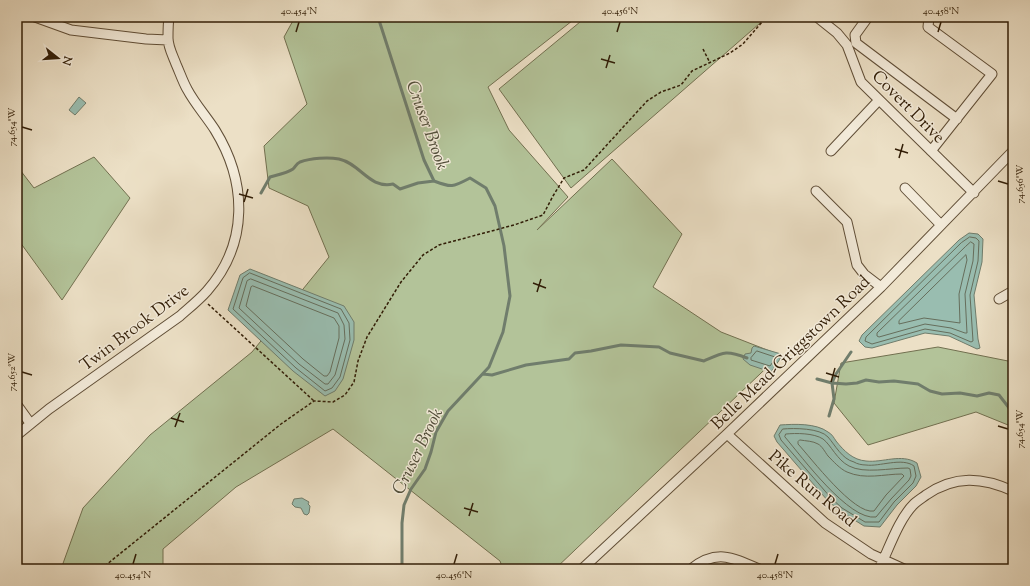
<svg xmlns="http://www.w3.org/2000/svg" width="1030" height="586" viewBox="0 0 1030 586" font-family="'Sorts Mill Goudy',serif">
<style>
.green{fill:#b3c399;stroke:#727050}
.water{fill:#99bdb0;stroke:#707d6c}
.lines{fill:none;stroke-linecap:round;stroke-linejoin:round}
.shore{stroke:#666e5c;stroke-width:1}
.stream{stroke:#707d6c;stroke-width:3}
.minor-casing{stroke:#604e37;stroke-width:11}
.path{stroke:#321e07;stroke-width:1.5;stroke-dasharray:3 2;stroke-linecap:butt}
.minor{stroke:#f3ebda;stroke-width:9}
.ticks{fill:none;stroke:#321e07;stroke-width:1.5}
.labels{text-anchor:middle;stroke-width:3;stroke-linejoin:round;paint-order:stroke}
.street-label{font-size:17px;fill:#321e07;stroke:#f3ebda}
.water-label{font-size:18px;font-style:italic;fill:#514e3a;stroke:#f3ebda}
.neatline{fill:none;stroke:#321e07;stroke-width:1.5}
.ticks-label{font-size:10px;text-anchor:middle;fill:#321e07}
</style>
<rect width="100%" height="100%" fill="#ece0c6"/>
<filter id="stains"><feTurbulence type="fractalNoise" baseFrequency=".005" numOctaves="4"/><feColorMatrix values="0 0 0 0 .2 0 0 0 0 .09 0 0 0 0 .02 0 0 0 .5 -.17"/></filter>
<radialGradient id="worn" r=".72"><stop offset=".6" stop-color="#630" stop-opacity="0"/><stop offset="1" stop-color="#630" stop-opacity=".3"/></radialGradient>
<path class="green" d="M295 17H577L488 87 509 130 568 197 537 230 612 159 682 234 653 287 721 332 780 355 555 569H503L500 561 333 429 236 487 163 549V569H61L83 508 150 435 252 352 329 257 308 206 269 188 264 146 307 104 284 37Z
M586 17H767L571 188 499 89Z
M94 157 130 198 62 300 17 238V166L34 188Z
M938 347 1013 362V427L976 412 868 445 834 403 841 363Z"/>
<path class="water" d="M79 97 86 103 75 115 69 110Z
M969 233 978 234 983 239 982 262 974 295 978 339 980 348 977 349 949 336 925 333 872 348 865 347 859 341 862 335 959 240Z
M250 269 344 306 354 322V340L343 379 335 391 325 396 293 371 228 310 240 275Z
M754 346 781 354 780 359 771 372 750 365 743 359 745 354 751 353 752 348Z
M780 425C794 424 816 423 828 432 832 434 834 438 836 441 844 451 853 460 866 461 883 463 901 453 917 463L921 477 916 486 897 505 880 527 864 526 840 511 828 501 777 442 774 436Z
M302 498 309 502 308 504 310 506 309 513 307 515 304 514 301 508 295 507 292 504 294 499Z"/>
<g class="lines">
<path class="shore" d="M970 237 976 238 979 241 978 261 970 295 973 341 971 342 950 333 925 329 872 344 865 341 866 337 961 243Z
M971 242 974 244 973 261 965 294 967 333H965L951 328 925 324 879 337 877 336V333L965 247Z
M966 255 967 260 959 294 960 323 924 318 899 324V321Z
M250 273 341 309 349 323 350 340 340 377 332 388 325 391 296 368 233 309 243 278Z
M251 279 338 313 344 325 345 339 335 375 328 384H325L299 364 239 308 247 281Z
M253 286 334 318 339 326V338L330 372 327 376H324L303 359 246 306 251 287Z
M757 351 775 357V359L770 366 751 360V358Z
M783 429C794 428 820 428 828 437 835 445 842 459 854 462 857 464 862 465 866 465 879 467 902 457 914 466L916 476 913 483 894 502 879 522H865L842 508 831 498 781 440 779 435Z
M786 434C796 433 814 433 823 439 831 445 837 460 849 466 864 474 890 468 908 468L910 469 911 476 909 480 891 499 876 517C849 521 802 457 785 437Z
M800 440C806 441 813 441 818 444 822 446 825 452 828 456 833 461 840 469 847 472 865 480 884 474 902 474L904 476 886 495 874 511C854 515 811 458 798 444V442Z"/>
<path class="stream" d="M378 17 424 160 434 181C452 188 453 187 470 178L486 188 495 206 504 246 510 296 503 332 489 367 448 411 436 432 431 452 425 469 411 489 404 505 402 523V569
M261 193 270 177C277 175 287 173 293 169 296 166 296 164 300 162 311 158 328 157 339 159 361 164 369 189 393 184L400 189 418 183 434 181
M483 374 492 375 526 365 569 359 575 353 591 351 621 345 659 347 670 353 704 361C724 352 726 350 747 358
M817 379 832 383 846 384 857 383 866 380 879 382 894 381 918 384 930 391 942 394 960 393 977 396 989 393 999 395 1013 413
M829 416 834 399 832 383 836 374 851 352"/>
<g class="minor-casing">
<path id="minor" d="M35 17 71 30 146 39 168 40
M817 17 837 33 847 45 861 82 974 193
M868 17 855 35 856 43 957 119
M929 17 928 27 992 74 931 151
M831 151 879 100
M905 188 941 225
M816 191 847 222 857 265 864 274 881 287
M999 299 1013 291
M17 405 30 423
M727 434 825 523 871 554 904 569
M17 435 49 409 180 316C189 308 199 300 207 291 249 243 247 182 215 130 206 116 195 104 187 89 183 82 180 73 176 64 173 56 168 47 168 38 168 31 168 24 169 17
M582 569 727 434 881 287 1013 151
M691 569C716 549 732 557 759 569
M879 569C889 549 898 520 914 504 917 501 922 498 926 495 955 475 982 477 1013 491"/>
</g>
<path class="path" d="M703 49 710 63
M208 304 314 401
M101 569 281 424 314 401 333 402 345 395 354 382 358 361 367 337 401 282 423 255 439 245 514 225 543 215 553 196 564 178 584 170 647 101 661 92 681 85 692 71 730 53 743 44 762 22 770 17"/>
<use href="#minor" class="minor"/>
</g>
<path class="ticks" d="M296 32 299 22M617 32 620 22M938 32 941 22M601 59 615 63M606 68 610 55M22 127 32 130M895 149 908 153M899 158 903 144M998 181 1008 184M239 194 253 198M244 202 248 189M533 283 546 288M537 292 541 279M22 372 32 375M826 373 839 377M831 382 835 368M171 418 184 422M998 426 1008 429M175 427 180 413M464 508 478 512M469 516 473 503M133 564 136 554M454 564 457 554M775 564 778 554"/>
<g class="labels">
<g class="street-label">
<text transform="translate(909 106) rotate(45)" y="6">Covert Drive</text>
<text transform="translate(134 327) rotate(-37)" y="6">Twin Brook Drive</text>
<text transform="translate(790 352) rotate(-44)" y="6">Belle Mead-Griggstown Road</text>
<text transform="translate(813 488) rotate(40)" y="6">Pike Run Road</text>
</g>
<g class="water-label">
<text transform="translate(428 125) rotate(70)" y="6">Cruser Brook</text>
<text transform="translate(417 451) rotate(-64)" y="6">Cruser Brook</text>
</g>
</g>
<rect width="1030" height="586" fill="none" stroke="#ece0c6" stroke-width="44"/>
<g transform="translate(58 58) rotate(107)" stroke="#f3ebda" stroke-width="3" paint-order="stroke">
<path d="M0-3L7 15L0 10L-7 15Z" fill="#321e07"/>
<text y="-6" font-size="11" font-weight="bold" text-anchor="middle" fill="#321e07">N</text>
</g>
<rect x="22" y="22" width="986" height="542" class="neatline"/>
<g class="ticks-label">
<text x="299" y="14">40.454°N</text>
<text x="620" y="14">40.456°N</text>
<text x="941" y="14">40.458°N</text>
<text transform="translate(11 127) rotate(-90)" y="4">74.654°W</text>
<text transform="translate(1019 184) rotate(-90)" y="4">74.656°W</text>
<text transform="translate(11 372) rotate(-90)" y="4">74.652°W</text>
<text transform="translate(1019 429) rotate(-90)" y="4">74.654°W</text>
<text x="133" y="578">40.454°N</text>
<text x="454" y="578">40.456°N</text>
<text x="775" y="578">40.458°N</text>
</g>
<rect width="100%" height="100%" filter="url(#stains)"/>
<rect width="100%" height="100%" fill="url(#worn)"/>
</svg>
